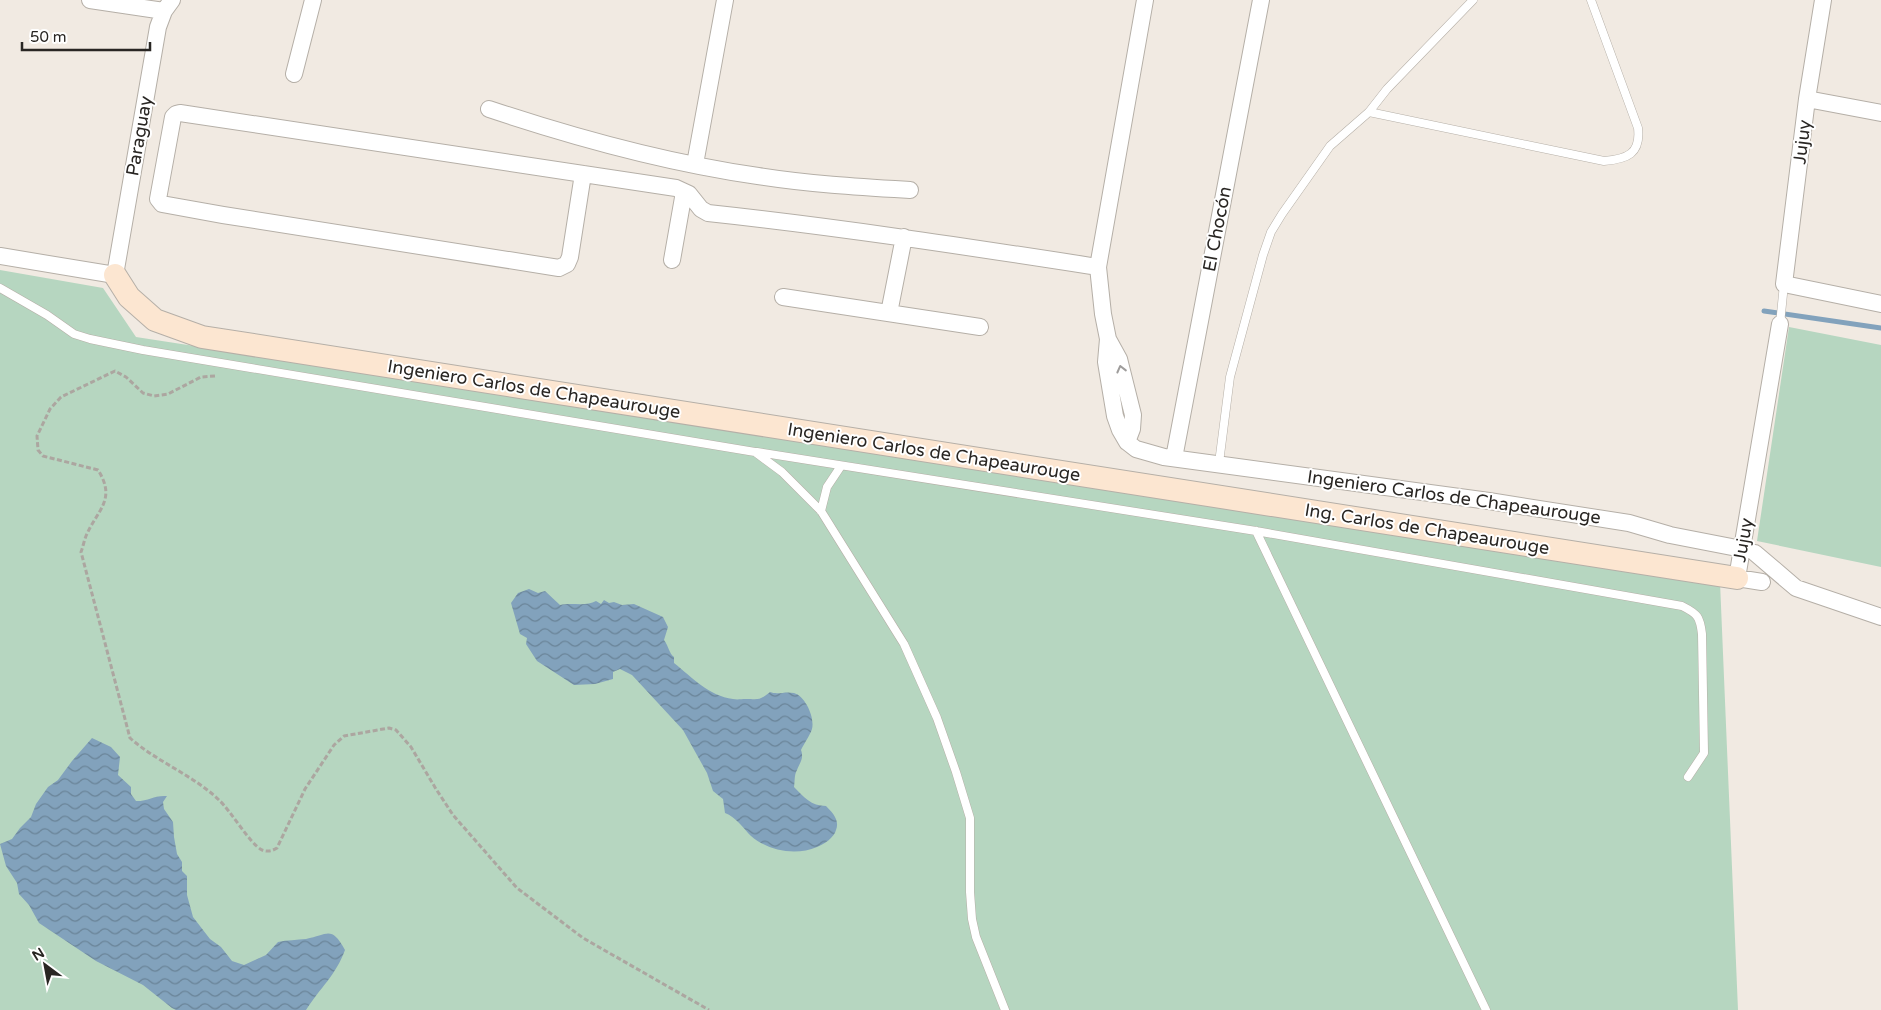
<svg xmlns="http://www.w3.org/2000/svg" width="1881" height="1010" viewBox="0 0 1881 1010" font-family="'Varela Round',sans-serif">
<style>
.grass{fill:#b6d6c0}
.water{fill:url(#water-waves)}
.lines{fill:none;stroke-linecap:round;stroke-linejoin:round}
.stream{stroke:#82a2bc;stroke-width:5}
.lane-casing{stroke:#b5afa7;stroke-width:9}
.street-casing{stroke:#b5afa7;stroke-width:18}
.secondary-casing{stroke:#b5afa7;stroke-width:24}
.path{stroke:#aca6a0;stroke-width:3;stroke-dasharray:5 2.5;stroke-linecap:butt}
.lane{stroke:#fff;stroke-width:8}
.street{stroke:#fff;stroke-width:16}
.secondary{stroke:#fce6d1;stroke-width:22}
.oneway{stroke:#9f9d9c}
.labels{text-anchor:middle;stroke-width:4;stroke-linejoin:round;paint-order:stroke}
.street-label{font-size:18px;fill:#292623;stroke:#fff}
</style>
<defs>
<pattern id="water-waves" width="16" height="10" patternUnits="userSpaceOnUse" patternTransform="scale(1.25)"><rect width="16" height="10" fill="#82a2bc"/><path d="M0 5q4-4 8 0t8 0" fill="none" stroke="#6a8498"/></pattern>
</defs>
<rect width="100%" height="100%" fill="#f1eae2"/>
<path class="grass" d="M0 270 103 288 136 337 1720 582 1738 1010H0Z
M1789 327 1881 345V567L1757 541Z"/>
<path class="water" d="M529 589 538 593 545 591 560 605C571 602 586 607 596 601L601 604 604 600 609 603 614 602 622 605 634 604 663 617 668 627 664 640C669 647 669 653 674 657V663C693 678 709 696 733 699 737 700 742 699 745 699 759 699 759 701 770 692 778 695 785 691 794 693 805 696 815 717 812 729 810 735 804 744 801 750 804 759 800 762 797 770 794 775 795 782 794 787 804 797 811 806 826 806 832 812 840 820 836 830 834 838 824 844 817 847 796 856 768 851 751 836 743 828 736 817 725 813L723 799 713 791 707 773 683 730 632 675 620 669 613 672V679L595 684 574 685 537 661 526 644 527 638 520 634 511 603 518 593Z
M92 738 111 747 120 757 118 775 131 787V794L136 801C150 801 154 795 167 796L163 802 164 809 173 822 174 837 177 854 182 862V871L187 876V895L193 917 210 939 221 947 232 961 244 965 266 955 278 942C287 940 297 940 306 939 328 935 331 925 345 950 336 975 320 988 306 1010H176L172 1008 143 985 96 961 39 923 29 905 19 894 17 883 6 866 0 844 12 839 20 828 31 817 36 804 48 787 58 780 72 761Z"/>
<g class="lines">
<path class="stream" d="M1764 311 1881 328"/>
<g class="lane-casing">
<path id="lane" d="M1369 112 1604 161C1627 159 1641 154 1638 128L1591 0
M0 288 47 315 74 334 90 339 143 350 755 452 782 472 821 511 904 644 937 718 956 772 970 818V892L972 919 976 937 1005 1010
M1780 324 1784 284
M757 452 1256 531 1682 606C1698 614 1700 617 1702 634L1704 753 1688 777
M1219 463 1230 377 1263 255 1271 232 1282 214 1330 146 1369 112 1387 89 1473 0
M821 511 827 487 841 466
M1256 531 1486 1010"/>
</g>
<g class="street-casing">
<path id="street" d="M90 0 164 11
M1823 0 1807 99 1784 284 1881 304
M294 74 313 0
M1807 99 1881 113
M489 109C576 138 667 163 758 176 808 184 860 187 910 190
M695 164 725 0
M583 174 570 257 567 264 559 268 223 215 162 204 158 199 173 117 176 114 180 113 676 188 689 194 701 209 708 213C839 227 968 247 1098 267
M0 256 115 275 158 27 164 11 172 0
M672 260 684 192
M783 297 980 327
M889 313 904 237
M1108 339 1106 362 1115 416 1120 430 1127 442 1136 449 1164 457 1489 501 1629 523 1670 535 1742 549
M1127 442 1132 429 1133 415 1119 359 1108 339 1103 314 1098 267 1145 0
M1174 458 1261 0
M1755 553 1796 588 1881 617
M1762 582 1737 578 1780 324"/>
</g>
<g class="secondary-casing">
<path id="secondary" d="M115 275 129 297 155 320 202 337 1737 578"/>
</g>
<path class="path" d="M215 376 201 377 168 394 154 396 143 393 126 377 115 371 61 397 50 409 37 436 38 450 43 456 98 470C117 500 97 510 86 536 84 541 83 547 81 552L130 738C157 762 193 775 219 800 231 811 250 844 262 850 268 852 272 851 277 848L305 789 334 745 344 736 389 728 396 730 411 747 436 789 453 815 517 888 583 938 709 1010"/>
<use href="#lane" class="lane"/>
<use href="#street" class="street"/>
<use href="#secondary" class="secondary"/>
</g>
<defs><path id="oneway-chevron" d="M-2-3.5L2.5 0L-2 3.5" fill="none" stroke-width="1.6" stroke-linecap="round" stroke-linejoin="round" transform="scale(1.25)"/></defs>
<use class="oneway" href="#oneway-chevron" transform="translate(1121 369) rotate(-104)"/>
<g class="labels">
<g class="street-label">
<text transform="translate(139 136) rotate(-80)" y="6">Paraguay</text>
<text transform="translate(1802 142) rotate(-83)" y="6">Jujuy</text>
<text transform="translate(1217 229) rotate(-79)" y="6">El Chocón</text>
<text transform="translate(534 389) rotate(9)" y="6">Ingeniero Carlos de Chapeaurouge</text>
<text transform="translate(934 452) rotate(9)" y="6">Ingeniero Carlos de Chapeaurouge</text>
<text transform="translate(1454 497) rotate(8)" y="6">Ingeniero Carlos de Chapeaurouge</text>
<text transform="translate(1427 529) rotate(9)" y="6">Ing. Carlos de Chapeaurouge</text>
<text transform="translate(1743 540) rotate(-80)" y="6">Jujuy</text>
</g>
</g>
<g transform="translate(45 965) rotate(328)" stroke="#ffffff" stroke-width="4" paint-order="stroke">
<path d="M0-4L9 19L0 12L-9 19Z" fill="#292623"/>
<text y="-8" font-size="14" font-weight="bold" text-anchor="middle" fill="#292623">N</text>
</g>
<path d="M22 42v8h128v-8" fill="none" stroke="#292623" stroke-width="2.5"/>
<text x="30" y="42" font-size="15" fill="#292623" stroke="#ffffff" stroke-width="4" paint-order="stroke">50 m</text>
</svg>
